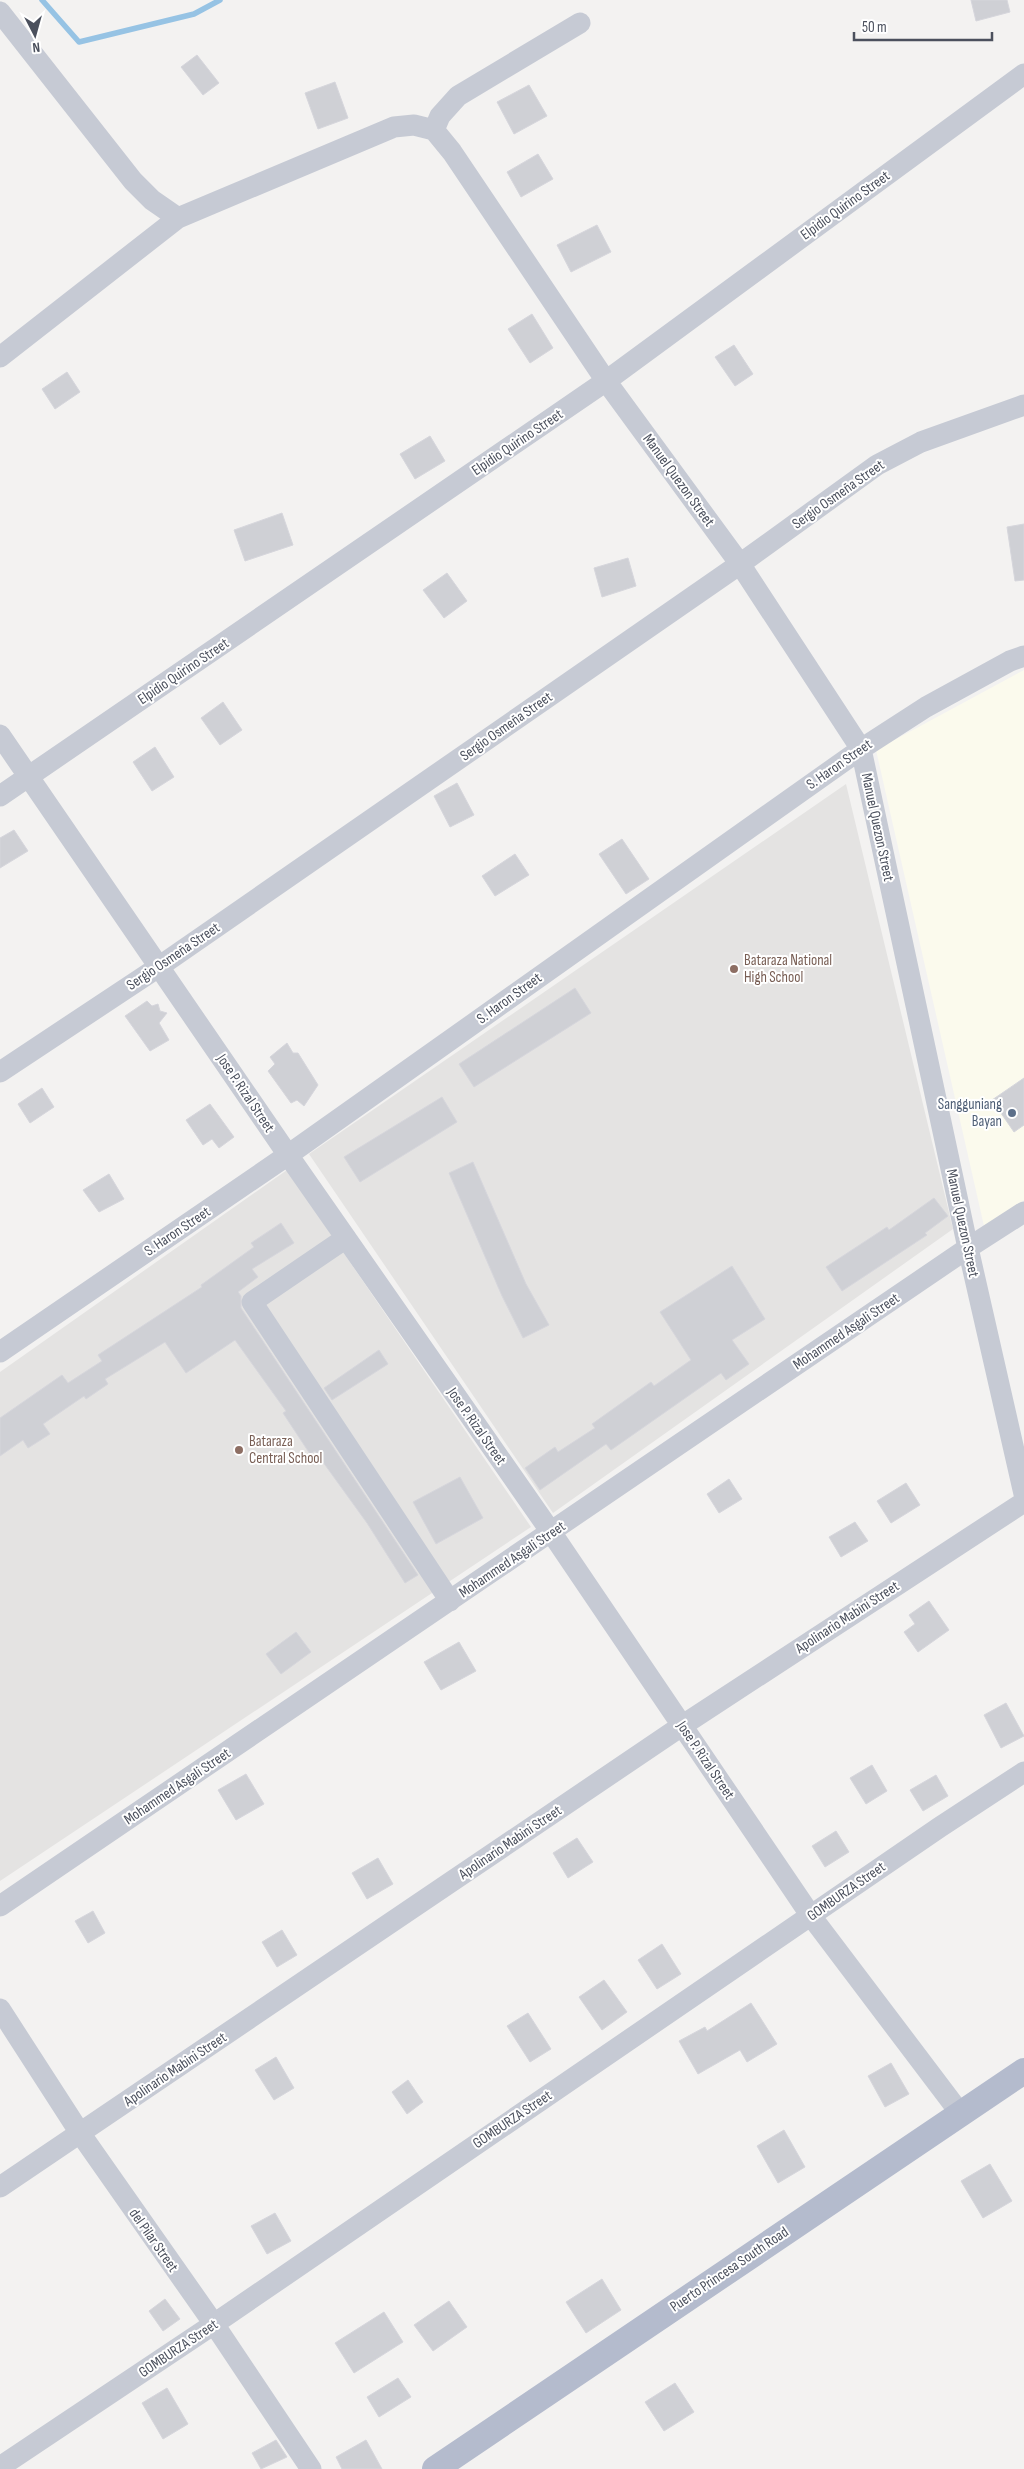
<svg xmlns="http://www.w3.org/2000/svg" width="1024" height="2469" viewBox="0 0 1024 2469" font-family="'Sofia Sans Condensed',sans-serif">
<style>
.commercial{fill:#fbfaed}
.education{fill:#e4e3e2}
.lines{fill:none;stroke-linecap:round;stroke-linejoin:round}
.stream{stroke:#96c3e4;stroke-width:5.5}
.building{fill:#cfd0d5;stroke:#d6d6dc}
.minor{stroke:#c6cad4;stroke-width:21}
.major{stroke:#b4bbcd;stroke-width:26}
.education-dot{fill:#8d6e63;stroke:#fff;stroke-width:2}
.service-dot{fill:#5c6f8a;stroke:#fff;stroke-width:2}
.labels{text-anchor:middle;stroke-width:4;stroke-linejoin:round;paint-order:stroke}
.street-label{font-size:15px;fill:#4b505d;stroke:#fff}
.education-label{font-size:15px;fill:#785e54;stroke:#fff;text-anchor:start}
.service-label{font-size:15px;fill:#4e5e75;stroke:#fff;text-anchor:end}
</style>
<rect width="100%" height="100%" fill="#f3f2f1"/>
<path class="commercial" d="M1024 670V1200L984 1226 876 750Z"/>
<path class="education" d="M846 784 953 1229 553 1513 309 1154Z
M287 1170 531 1527 0 1881V1372Z"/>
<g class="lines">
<path class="stream" d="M42 0 79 42 194 14 220 0"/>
</g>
<path class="building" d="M971 0H1007L1010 12 976 21Z
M197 55 219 83 203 95 181 67Z
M335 82 348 118 318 129 305 93Z
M529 85 547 116 514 134 497 102Z
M538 154 553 179 521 197 507 172Z
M597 225 611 252 571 272 557 245Z
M532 314 553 348 530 363 508 329Z
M734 345 753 374 735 386 715 357Z
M67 372 80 392 55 409 42 389Z
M430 436 445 461 415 479 400 454Z
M282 513 293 545 245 561 234 530Z
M1024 524V580L1015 581 1007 527Z
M628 558 636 586 602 597 594 568Z
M447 573 467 601 444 618 423 590Z
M223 702 242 730 220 745 201 718Z
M155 747 174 777 152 791 133 762Z
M457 783 474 815 450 827 434 796Z
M14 830 28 851 0 868V838Z
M622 839 649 879 626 894 599 854Z
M515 854 529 875 495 896 482 876Z
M575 988 591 1013 474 1087 459 1064Z
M147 1001 152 1006 158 1004 160 1011 167 1013 159 1023 169 1040 150 1051 125 1016Z
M287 1043 293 1053H298L318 1085 304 1106 297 1100 291 1103 268 1071 275 1064 270 1057Z
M1024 1078V1125L1014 1132 992 1100Z
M42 1088 54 1107 30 1123 18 1104Z
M442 1097 457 1122 360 1182 344 1157Z
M210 1104 234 1137 219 1148 212 1139 203 1145 186 1120Z
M473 1162 526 1284 549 1325 523 1338 502 1296 449 1173Z
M109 1174 124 1199 99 1212 83 1190Z
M934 1198 948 1216 925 1233 927 1235 842 1291 826 1267 887 1227 889 1230Z
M281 1223 294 1243 252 1269 258 1277 238 1292 241 1296V1308L418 1575 405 1583 367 1523 315 1451 310 1454 283 1413 286 1411 235 1340 186 1373 165 1342 105 1379 108 1384 86 1399 84 1396 43 1424 50 1434 28 1448 23 1440 0 1456V1418L62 1375 68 1383 102 1361 98 1355 202 1287 201 1285 254 1247 251 1243Z
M732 1266 765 1319 732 1340 749 1364 726 1380 721 1373 611 1450 606 1444 540 1490 525 1468 555 1447 558 1452 595 1428 592 1424 651 1382 654 1386 691 1360 660 1312Z
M379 1350 388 1364 332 1400 324 1388Z
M460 1477 483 1518 436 1544 413 1502Z
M729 1479 742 1499 719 1513 707 1494Z
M906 1483 920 1505 891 1523 877 1501Z
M855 1522 868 1541 841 1557 829 1537Z
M929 1601 949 1630 918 1652 904 1632 915 1624 909 1615Z
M296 1632 311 1652 281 1674 266 1654Z
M459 1642 476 1671 441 1690 424 1662Z
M1006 1703 1024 1736 1001 1748 984 1715Z
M872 1765 887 1791 866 1804 850 1778Z
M246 1774 264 1804 236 1820 218 1790Z
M936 1775 948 1796 923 1811 910 1790Z
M836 1831 849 1852 825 1867 812 1846Z
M577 1838 593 1862 568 1878 553 1853Z
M378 1858 393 1884 367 1899 352 1873Z
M93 1911 105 1933 88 1943 75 1921Z
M282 1930 297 1955 277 1967 262 1942Z
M662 1944 681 1974 657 1989 638 1960Z
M604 1980 627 2012 602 2030 579 1997Z
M751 2003 777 2044 747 2062 740 2050 698 2074 679 2041 705 2027 707 2031Z
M528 2013 551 2049 530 2062 507 2026Z
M276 2057 294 2088 274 2100 255 2070Z
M891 2063 909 2094 885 2107 868 2076Z
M408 2080 423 2102 407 2114 392 2092Z
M784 2130 805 2167 778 2183 757 2146Z
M990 2164 1012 2201 983 2218 961 2181Z
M275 2213 291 2241 267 2254 251 2226Z
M602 2279 621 2310 586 2333 566 2302Z
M165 2299 180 2319 163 2331 149 2311Z
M449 2301 467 2327 433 2351 414 2325Z
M384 2312 403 2342 354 2373 335 2343Z
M398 2378 411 2397 379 2417 367 2397Z
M675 2383 694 2412 664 2431 645 2402Z
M167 2388 188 2424 163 2439 142 2403Z
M276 2440 287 2457 261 2469 252 2453Z
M366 2440 382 2469H342L336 2457Z"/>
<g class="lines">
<path class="minor" d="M0 12 133 181 152 200 178 218
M434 130 452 152 606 381 740 564 861 749 968 1248 1024 1494
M434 130 440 116 458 96 580 23
M0 357 178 218 394 127 414 125 434 130
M0 735 288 1155 551 1532 811 1916 960 2113
M0 796 606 381 1024 74
M0 1072 160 966 740 564 877 465 921 442 1024 405
M346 1238 252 1302 450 1601
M0 1352 288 1155 861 749 926 707 1010 661 1024 656
M0 1906 968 1248 1024 1212
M0 2009 80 2133 214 2324 311 2469
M0 2187 683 1725 1024 1502
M0 2467 214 2324 940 1827 1024 1772"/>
<path class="major" d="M435 2469 1024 2071"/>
</g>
<g class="education-dot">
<circle cx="734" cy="969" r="5"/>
<circle cx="239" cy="1450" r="5"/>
</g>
<circle class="service-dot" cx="1012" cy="1113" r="5"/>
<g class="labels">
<g class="street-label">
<text transform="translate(845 205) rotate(-36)" y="5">Elpidio Quirino Street</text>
<text transform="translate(517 442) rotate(-34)" y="5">Elpidio Quirino Street</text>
<text transform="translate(679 480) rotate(54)" y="5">Manuel Quezon Street</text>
<text transform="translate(838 494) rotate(-35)" y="5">Sergio Osmeña Street</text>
<text transform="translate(183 671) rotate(-34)" y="5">Elpidio Quirino Street</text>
<text transform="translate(506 726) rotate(-35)" y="5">Sergio Osmeña Street</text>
<text transform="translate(839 764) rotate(-35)" y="5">S. Haron Street</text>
<text transform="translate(878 827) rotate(78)" y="5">Manuel Quezon Street</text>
<text transform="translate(173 956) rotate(-34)" y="5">Sergio Osmeña Street</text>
<text transform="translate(509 998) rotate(-36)" y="5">S. Haron Street</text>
<text transform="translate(246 1093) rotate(56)" y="5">Jose P. Rizal Street</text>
<text transform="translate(963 1223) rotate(78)" y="5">Manuel Quezon Street</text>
<text transform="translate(177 1231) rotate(-34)" y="5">S. Haron Street</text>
<text transform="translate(846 1331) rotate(-34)" y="5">Mohammed Asgali Street</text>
<text transform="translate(477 1426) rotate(55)" y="5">Jose P. Rizal Street</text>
<text transform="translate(512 1559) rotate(-34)" y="5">Mohammed Asgali Street</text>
<text transform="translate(847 1617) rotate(-33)" y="5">Apolinario Mabini Street</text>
<text transform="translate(706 1760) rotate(56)" y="5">Jose P. Rizal Street</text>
<text transform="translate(177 1786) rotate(-34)" y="5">Mohammed Asgali Street</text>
<text transform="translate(510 1842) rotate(-34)" y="5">Apolinario Mabini Street</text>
<text transform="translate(846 1891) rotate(-35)" y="5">GOMBURZA Street</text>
<text transform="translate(175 2069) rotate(-34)" y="5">Apolinario Mabini Street</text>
<text transform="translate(512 2119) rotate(-34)" y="5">GOMBURZA Street</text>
<text transform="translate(154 2240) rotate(55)" y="5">del Pilar Street</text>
<text transform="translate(729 2269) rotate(-34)" y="5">Puerto Princesa South Road</text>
<text transform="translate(178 2348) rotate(-34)" y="5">GOMBURZA Street</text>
</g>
<g class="education-label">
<text x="744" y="965">Bataraza National<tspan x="744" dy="17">High School</tspan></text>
<text x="249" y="1446">Bataraza<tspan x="249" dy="17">Central School</tspan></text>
</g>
<g class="service-label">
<text x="1002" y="1109">Sangguniang<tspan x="1002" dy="17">Bayan</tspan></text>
</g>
</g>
<g transform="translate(35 35) rotate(174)" stroke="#ffffff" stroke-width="4" paint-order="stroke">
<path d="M0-4L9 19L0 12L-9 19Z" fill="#4b505d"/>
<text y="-8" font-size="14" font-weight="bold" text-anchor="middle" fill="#4b505d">N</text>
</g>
<path d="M854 32v8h138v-8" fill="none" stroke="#4b505d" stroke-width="2.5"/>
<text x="862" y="32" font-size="15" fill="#4b505d" stroke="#ffffff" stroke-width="4" paint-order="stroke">50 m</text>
</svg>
